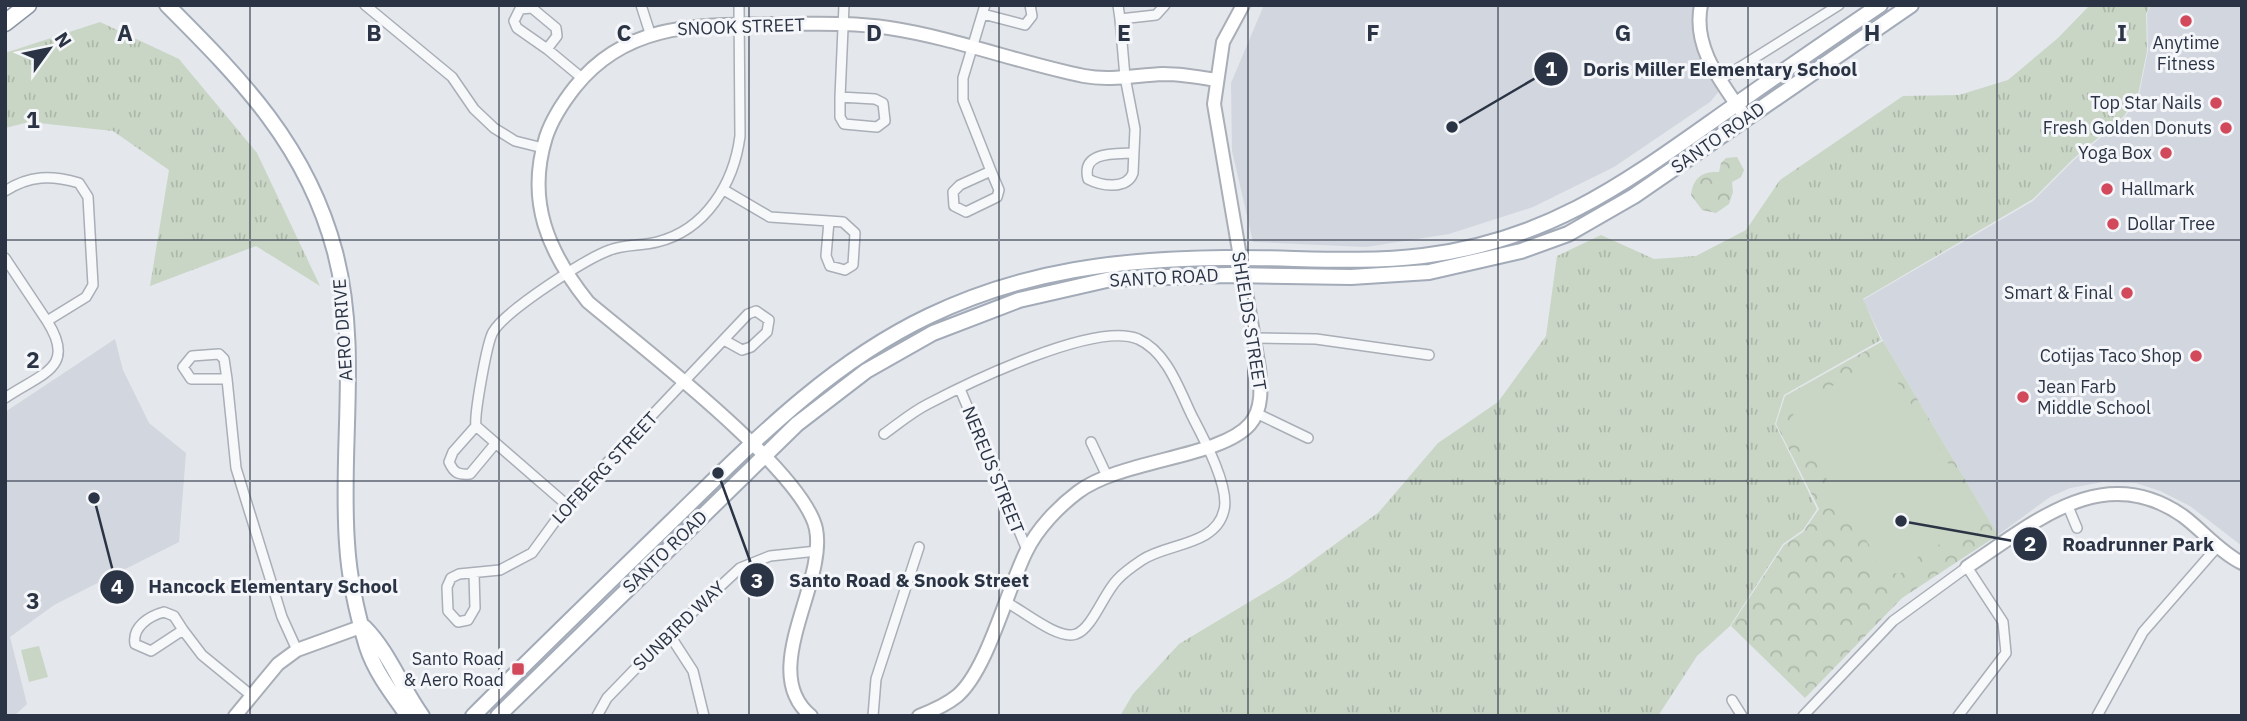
<svg xmlns="http://www.w3.org/2000/svg" width="2247" height="721" viewBox="0 0 2247 721" font-family="'IBM Plex Sans',sans-serif">
<style>
.built{fill:#d2d6de}
.grass{fill:url(#grass-tufts)}
.park{fill:url(#park-crowns)}
.pitch{fill:#c9d6c5}
.lines{fill:none;stroke-linecap:round;stroke-linejoin:round}
.street-casing{stroke:#a9aeb7;stroke-width:12}
.secondary-casing{stroke:#a9aeb7;stroke-width:16}
.primary-casing{stroke:#a3abb8;stroke-width:18}
.highway-casing{stroke:#8b94a3;stroke-width:19}
.street{stroke:#f7f8fa;stroke-width:9}
.secondary{stroke:#fff;stroke-width:12}
.primary{stroke:#fff;stroke-width:14}
.highway{stroke:#fff;stroke-width:16}
.grid{fill:none;stroke:#2b3445;stroke-width:2;stroke-opacity:0.55}
.poi-dot{fill:#d1495b;stroke:#f4f6f9;stroke-width:2.5}
.labels{text-anchor:middle;stroke-width:6;stroke-linejoin:round;paint-order:stroke}
.street-label{font-size:18px;fill:#2b3445;stroke:#f4f6f9}
.poi-label{font-size:18px;fill:#2b3445;stroke:#f4f6f9;text-anchor:end}
.grid-label{font-size:23px;text-anchor:middle;font-weight:bold;fill:#2b3445;stroke:#f4f6f9;stroke-width:6;stroke-linejoin:round;paint-order:stroke}
.leader{fill:none;stroke:#2b3445;stroke-width:2.5}
.callout-dot{fill:#2b3445;stroke:#f4f6f9;stroke-width:2.5}
.mark-label{font-size:21px;text-anchor:middle;font-weight:bold;fill:#fff}
.callout-label{font-size:19px;text-anchor:middle;font-weight:bold;fill:#2b3445;stroke:#f4f6f9;stroke-width:6;stroke-linejoin:round;paint-order:stroke}
</style>
<defs>
<pattern id="grass-tufts" width="24" height="20" patternUnits="userSpaceOnUse" patternTransform="scale(1.75)"><rect width="24" height="20" fill="#c9d6c5"/><path d="M3 7l-1-3M5 7V3M7 7l1-3M15 17l-1-3M17 17v-4M19 17l1-3" fill="none" stroke="#adb8ab"/></pattern>
<pattern id="park-crowns" width="20" height="18" patternUnits="userSpaceOnUse" patternTransform="scale(1.75)"><rect width="20" height="18" fill="#c9d6c5"/><path d="M2 6a3 3 0 1 1 6 0M12 15a3 3 0 1 1 6 0" fill="none" stroke="#adb8ab"/></pattern>
</defs>
<rect width="100%" height="100%" fill="#e4e7ec"/>
<path class="built" d="M1264 5H1701L1698 49 1720 90 1710 102 1614 167 1533 207 1449 234 1366 247 1253 242 1232 151 1231 83Z
M2151 5H2242V546L2190 506 2160 491 2136 483 2103 482 2070 488 2050 497 1998 535 1883 341 1863 300 2033 201 2074 160 2125 117 2139 95 2148 51 2147 14Z
M115 339 123 370 149 423 186 453 179 542 54 605 10 637 27 704 14 716H5V412Z"/>
<path class="grass" d="M2090 5H2150L2146 14 2147 51 2138 95 2124 116 2073 159 2033 199 1863 299 1881 340 1784 395 1775 424 1817 509 1803 530 1783 544 1730 626 1697 656 1658 716H1120L1133 694 1179 644 1289 578 1379 512 1438 443 1498 402 1546 336 1557 256 1601 235 1654 259 1696 256 1746 230 1780 180 1903 96 1959 95 2008 80 2058 38Z
M100 22 179 59 257 153 320 286 256 246 150 286 169 170 113 131 29 122 5 128V53Z"/>
<path class="park" d="M1737 157 1744 170 1741 177 1732 182 1733 192 1729 204 1716 213 1702 210 1691 195C1693 178 1702 171 1719 172L1721 163 1726 158Z
M1883 341 1998 535 1902 598 1805 698 1731 626 1784 545 1803 532 1819 509 1776 424 1785 396Z"/>
<path class="pitch" d="M1883 359 1983 519 1913 560 1916 566 1899 574 1883 571 1871 556 1873 551 1793 426 1792 418 1798 404Z
M39 646 48 677 29 682 21 650Z"/>
<g class="lines">
<g class="street-casing">
<path id="street" d="M365 5 452 77 474 109 494 128 515 141 543 148
M641 5 650 33
M985 5 963 78V100L991 171
M1118 5 1120 19 1156 15 1165 5
M532 8 556 28 557 36 547 49 517 28 514 21 520 9Z
M983 14 1025 25 1032 16 1030 5
M1120 19 1125 77 1135 129 1133 173C1127 190 1101 186 1088 179 1081 151 1115 154 1133 153
M547 49 582 78
M1721 79 1839 5
M840 97 875 99 883 103 885 121 877 127 844 124 840 117Z
M840 97 844 5
M991 171 999 190 997 197 966 212 954 206 953 192 960 185Z
M724 190 770 217 829 221
M5 191C30 175 51 175 79 183L88 197 93 285 86 297 47 321 5 258
M829 221 843 222 855 233 853 265 845 270 830 266 826 256Z
M1254 338 1316 339 1429 355
M219 354 224 359 227 379H191L183 367 192 356Z
M227 379 236 468 282 617 297 650
M960 389 1027 550
M5 398C42 373 77 368 47 321
M1256 413 1308 438
M476 426 453 452 449 462C454 473 458 475 470 474L495 444
M884 434C898 424 912 412 928 404 968 383 1095 321 1138 339 1167 352 1179 389 1192 416 1203 437 1230 487 1224 510 1216 546 1167 543 1142 560 1133 566 1124 572 1117 580 1104 593 1092 629 1076 634 1059 641 1022 610 1006 602
M1091 442 1107 476
M2067 504 2077 528
M567 505 476 426C474 415 487 342 493 332 505 311 585 259 610 250 624 244 642 246 657 242 706 230 734 183 740 136L739 5
M474 574 475 608 468 620 458 622 448 611 447 587 451 578 459 574 500 570 532 553 567 505 748 314 756 311 769 320 767 332 751 347 742 350 724 340
M164 612 174 616 183 630 151 651 135 644C132 627 149 616 164 612Z
M183 630 202 655 252 696
M669 634 693 671 704 716
M1732 700 1742 716
M597 716 607 698 669 634 740 568 770 556 817 551
M873 716 876 679 919 547
M1803 716 1893 621 1967 567 2003 622 2006 653 1958 716
M2097 716 2143 632 2218 546"/>
</g>
<g class="secondary-casing">
<path id="secondary" d="M1701 5C1692 49 1723 84 1746 118
M1967 567C2034 523 2103 460 2183 516 2203 531 2220 552 2242 563
M235 716 278 664 297 650 363 626
M811 716C757 672 827 584 816 529 804 471 639 345 588 302 548 252 526 201 546 137 552 119 564 101 575 87 627 22 698 25 773 24 812 24 851 22 889 28 955 38 1019 63 1084 76 1111 81 1136 75 1163 74 1180 74 1199 77 1216 80
M919 716C932 711 946 705 957 696 987 671 1007 590 1026 552 1037 529 1058 507 1078 492 1122 459 1221 458 1250 424 1263 409 1261 387 1259 368L1214 104 1223 42 1243 5"/>
</g>
<g class="primary-casing">
<path id="primary" d="M167 5C242 80 307 146 335 252 360 347 340 446 347 543 349 578 357 614 367 647 375 672 393 695 408 716
M364 627C389 652 401 687 422 716
M473 716C539 650 606 585 673 520 752 443 828 364 929 316 1025 270 1121 259 1225 258 1291 257 1358 264 1423 256 1552 240 1629 180 1731 108 1780 73 1830 39 1880 5
M498 716 797 424 866 371 933 333 1019 300 1111 279 1228 275 1351 277 1429 272 1521 251 1568 234 1634 196 1911 5"/>
</g>
<g class="highway-casing">
<path id="highway" d="M5 23 28 5"/>
</g>
<use href="#street" class="street"/>
<use href="#secondary" class="secondary"/>
<use href="#primary" class="primary"/>
<use href="#highway" class="highway"/>
</g>
<path class="grid" d="M250 5V716M499 5V716M749 5V716M999 5V716M1248 5V716M1498 5V716M1748 5V716M1997 5V716M5 240H2242M5 481H2242"/>
<g class="poi-dot">
<circle cx="2186" cy="21" r="7"/>
<circle cx="2216" cy="103" r="7"/>
<circle cx="2226" cy="128" r="7"/>
<circle cx="2166" cy="153" r="7"/>
<circle cx="2107" cy="189" r="7"/>
<circle cx="2113" cy="224" r="7"/>
<circle cx="2127" cy="293" r="7"/>
<circle cx="2196" cy="356" r="7"/>
<circle cx="2023" cy="397" r="7"/>
<rect x="511" y="662" width="14" height="14" rx="3.5"/>
</g>
<g class="labels">
<g class="street-label">
<text transform="translate(741 27) rotate(-2)" y="6">SNOOK STREET</text>
<text transform="translate(1718 138) rotate(-35)" y="6">SANTO ROAD</text>
<text transform="translate(1164 278) rotate(-3)" y="6">SANTO ROAD</text>
<text transform="translate(1249 321) rotate(81)" y="6">SHIELDS STREET</text>
<text transform="translate(343 330) rotate(-94)" y="6">AERO DRIVE</text>
<text transform="translate(605 468) rotate(-47)" y="6">LOFBERG STREET</text>
<text transform="translate(993 470) rotate(68)" y="6">NEREUS STREET</text>
<text transform="translate(665 552) rotate(-44)" y="6">SANTO ROAD</text>
<text transform="translate(679 626) rotate(-44)" y="6">SUNBIRD WAY</text>
</g>
<g class="poi-label">
<text x="2186" y="49" text-anchor="middle">Anytime<tspan x="2186" dy="21">Fitness</tspan></text>
<text x="2202" y="109">Top Star Nails</text>
<text x="2212" y="134">Fresh Golden Donuts</text>
<text x="2152" y="159">Yoga Box</text>
<text x="2121" y="195" text-anchor="start">Hallmark</text>
<text x="2127" y="230" text-anchor="start">Dollar Tree</text>
<text x="2113" y="299">Smart &amp; Final</text>
<text x="2182" y="362">Cotijas Taco Shop</text>
<text x="2037" y="393" text-anchor="start">Jean Farb<tspan x="2037" dy="21">Middle School</tspan></text>
<text x="504" y="665">Santo Road<tspan x="504" dy="21">&amp; Aero Road</tspan></text>
</g>
</g>
<g class="grid-label">
<text x="125" y="41">A</text>
<text x="374" y="41">B</text>
<text x="624" y="41">C</text>
<text x="874" y="41">D</text>
<text x="1124" y="41">E</text>
<text x="1373" y="41">F</text>
<text x="1623" y="41">G</text>
<text x="1872" y="41">H</text>
<text x="2122" y="41">I</text>
<text x="33" y="128">1</text>
<text x="33" y="368">2</text>
<text x="33" y="609">3</text>
</g>
<path class="leader" d="M1452 127L1551 69M1901 521L2030 544M718 473L757 580M94 498L117 587"/>
<g class="callout-dot">
<circle cx="1452" cy="127" r="7"/>
<circle cx="1901" cy="521" r="7"/>
<circle cx="718" cy="473" r="7"/>
<circle cx="94" cy="498" r="7"/>
<circle cx="1551" cy="69" r="18"/>
<circle cx="2030" cy="544" r="18"/>
<circle cx="757" cy="580" r="18"/>
<circle cx="117" cy="587" r="18"/>
</g>
<g class="mark-label">
<text x="1551" y="76">1</text>
<text x="2030" y="551">2</text>
<text x="757" y="588">3</text>
<text x="117" y="594">4</text>
</g>
<g class="callout-label">
<text x="1720" y="76">Doris Miller Elementary School</text>
<text x="2138" y="551">Roadrunner Park</text>
<text x="909" y="587">Santo Road &amp; Snook Street</text>
<text x="273" y="593">Hancock Elementary School</text>
</g>
<rect width="2247" height="721" fill="none" stroke="#2b3445" stroke-width="14"/>
<g transform="translate(49 49) rotate(57)" stroke="#f4f6f9" stroke-width="5" paint-order="stroke">
<path d="M0-5L12 26L0 18L-12 26Z" fill="#2b3445"/>
<text y="-10" font-size="19" font-weight="bold" text-anchor="middle" fill="#2b3445">N</text>
</g>
</svg>
